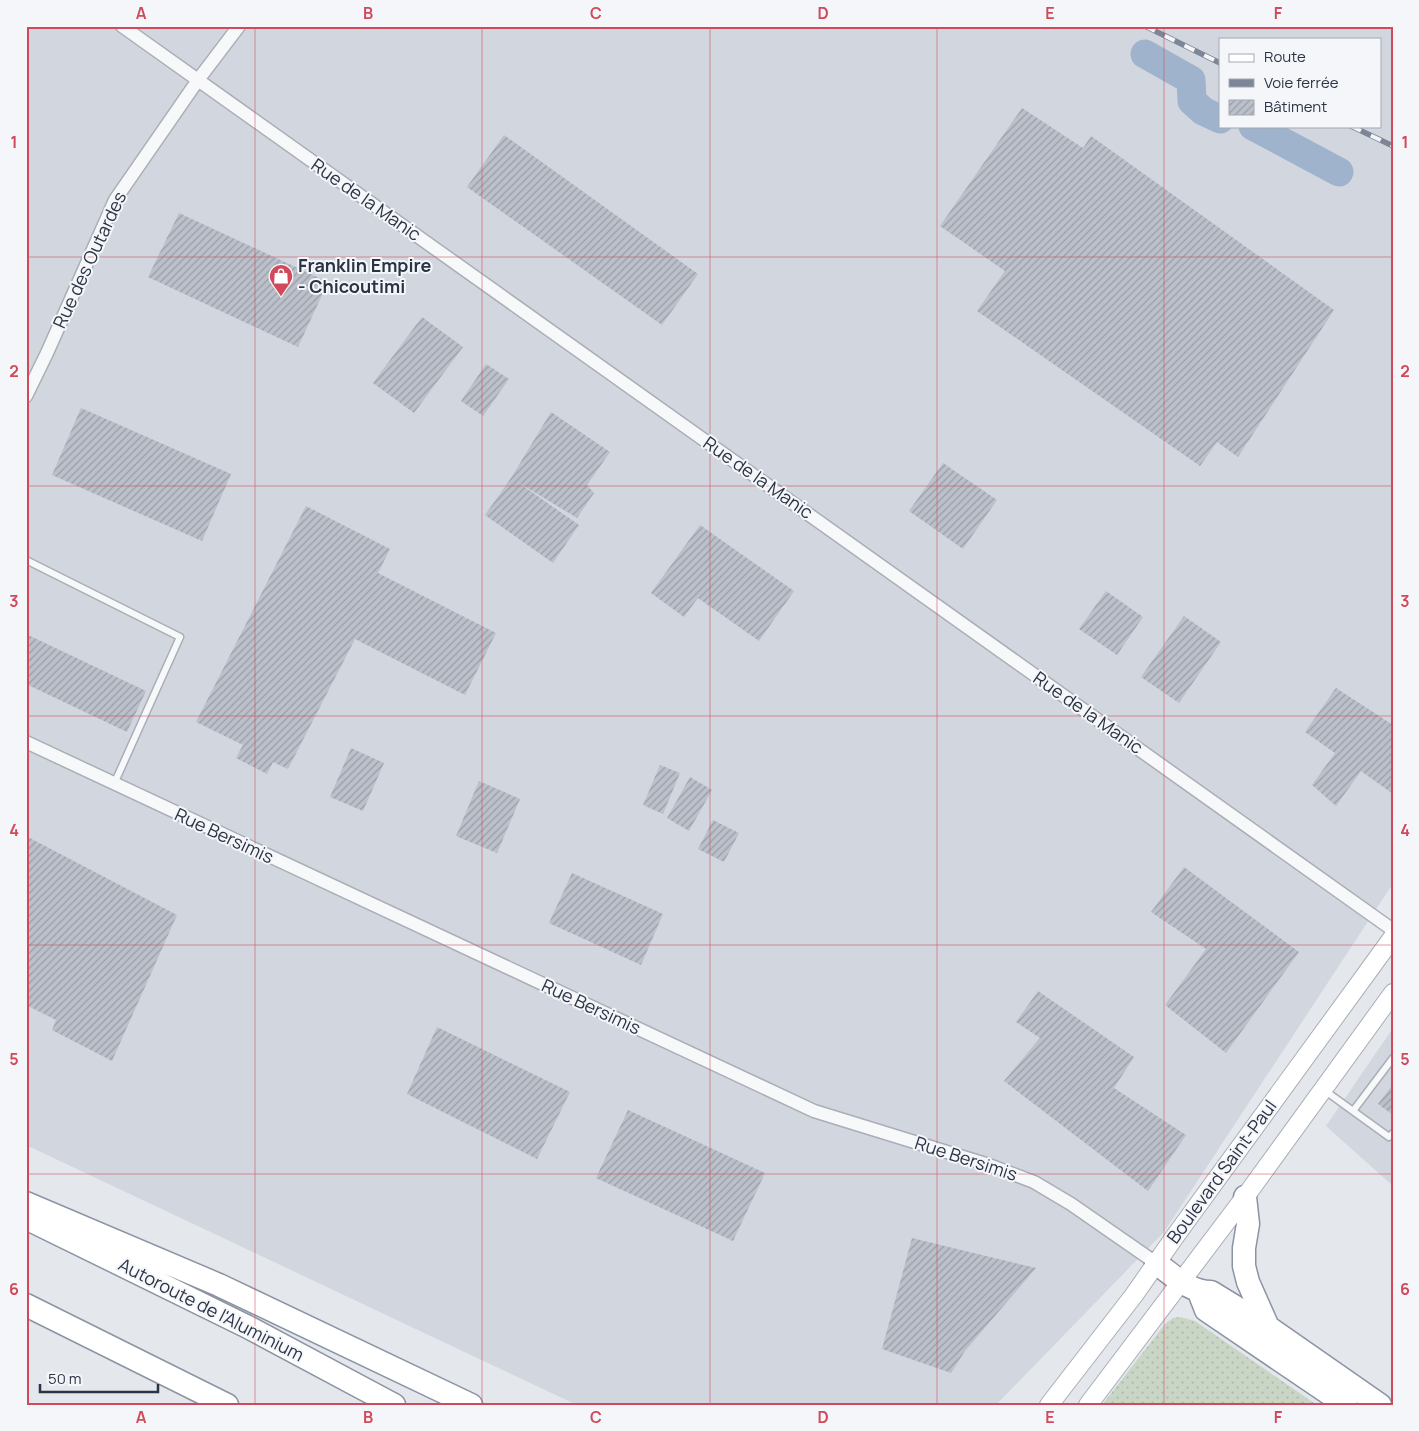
<svg xmlns="http://www.w3.org/2000/svg" width="1419" height="1431" viewBox="0 0 1419 1431" font-family="Manrope,sans-serif">
<style>
.built{fill:#d2d6de;fill-rule:evenodd}
.grass{fill:url(#grass-dots)}
.lines{fill:none;stroke-linecap:round;stroke-linejoin:round}
.river{stroke:#9fb4cc;stroke-width:29}
.building{fill:url(#building-hatch)}
.service-casing{stroke:#a9aeb7;stroke-width:9}
.minor-casing{stroke:#a9aeb7;stroke-width:15}
.secondary-casing{stroke:#a9aeb7;stroke-width:20}
.motorway-casing{stroke:#8b94a3;stroke-width:25}
.service{stroke:#f7f8fa;stroke-width:6}
.minor{stroke:#f7f8fa;stroke-width:12}
.secondary{stroke:#fff;stroke-width:18}
.motorway{stroke:#fff;stroke-width:22}
.rail-casing{stroke:#7d8696;stroke-width:5.5}
.rail{stroke:#f4f6f9;stroke-width:4;stroke-dasharray:11;stroke-linecap:butt}
.grid{fill:none;stroke:#d1495b;stroke-width:1;stroke-opacity:0.55}
.labels{text-anchor:middle;stroke-width:4;stroke-linejoin:round;paint-order:stroke}
.street-label{font-size:18px;fill:#2b3445;stroke:#f4f6f9}
.poi-label{font-size:18px;font-weight:bold;fill:#2b3445;stroke:#f4f6f9;text-anchor:start}
.neatline{fill:none;stroke:#d1495b;stroke-width:2}
.grid-label{font-size:16px;text-anchor:middle;font-weight:bold;fill:#d1495b}
</style>
<defs>
<pattern id="grass-dots" width="8" height="8" patternUnits="userSpaceOnUse" patternTransform="scale(1.25)"><rect width="8" height="8" fill="#c9d6c5"/><path d="M2 2h.1M6 6h.1" fill="none" stroke="#adb8ab" stroke-width="1.8" stroke-linecap="round"/></pattern>
<pattern id="building-hatch" width="6" height="6" patternUnits="userSpaceOnUse" patternTransform="scale(1.25)"><rect width="6" height="6" fill="#bbc0ca"/><path d="M-1 1l2-2M0 6l6-6M5 7l2-2" fill="none" stroke="#989da6"/></pattern>
</defs>
<rect width="100%" height="100%" fill="#e4e7ec"/>
<path class="built" d="M26 26H1393V889L1390 888 1164 1232 996 1405H577L26 1145ZM1220 39H1380V126H1220Z
M1393 1028V1186L1326 1126Z"/>
<path class="grass" d="M1180 1317 1195 1321 1317 1405H1102L1165 1324 1173 1318Z"/>
<g class="lines">
<path class="river" d="M1145 54 1191 80 1192 101 1203 111 1220 119
M1253 126 1339 172"/>
</g>
<path class="building" d="M1022 108 1083 148 1091 136 1334 310 1238 457 1217 442 1200 466 977 311 1005 271 940 226Z
M504 135 698 274 662 325 467 187Z
M179 213 328 282 298 347 148 277Z
M422 317 463 347 414 413 373 383Z
M486 364 509 379 483 416 461 401Z
M81 408 231 474 202 541 52 475Z
M551 412 610 452 587 485 594 493 577 518 516 481 579 525 553 563 485 515 511 478Z
M943 463 997 500 963 549 909 511Z
M306 506 390 549 378 573 496 633 465 695 355 639 288 769 273 762 267 774 236 758 243 745 196 722Z
M700 525 794 591 759 641 698 598 684 617 651 593Z
M1106 591 1143 617 1117 655 1079 629Z
M1184 616 1221 642 1179 703 1141 677Z
M26 634 146 691 127 732 26 684Z
M1336 688 1393 725V794L1361 771 1336 806 1312 785 1335 753 1305 732Z
M351 748 384 763 363 811 330 797Z
M660 765 680 773 663 814 643 805Z
M690 777 712 790 689 831 667 818Z
M479 781 520 799 497 853 456 836Z
M713 820 739 833 724 862 698 849Z
M26 836 177 915 112 1061 52 1030 56 1020 26 1005Z
M1184 867 1299 952 1226 1053 1165 1005 1206 949 1151 912Z
M572 873 663 914 641 965 549 923Z
M1038 991 1134 1057 1114 1088 1186 1135 1148 1191 1004 1081 1040 1038 1016 1022Z
M437 1027 570 1092 537 1159 407 1094Z
M1393 1084V1115L1378 1104Z
M628 1110 765 1173 733 1241 596 1178Z
M912 1238 1036 1268 965 1351 951 1373 882 1349Z"/>
<g class="lines">
<g class="service-casing">
<path id="service" d="M26 560 180 637 114 784
M1324 1090 1389 1137 1393 1133
M1353 1111 1393 1058"/>
</g>
<g class="minor-casing">
<path id="minor" d="M122 26 1393 930
M26 396 47 353 115 200 198 80 239 26
M26 742 814 1111 989 1165 1034 1182 1071 1204 1156 1263"/>
</g>
<g class="secondary-casing">
<path id="secondary" d="M1049 1405 1134 1295 1176 1235 1393 937
M1088 1405 1245 1197 1393 993"/>
</g>
<g class="motorway-casing">
<path id="motorway" d="M1245 1197 1248 1224 1244 1248V1266L1248 1282 1268 1327
M26 1203 219 1285 471 1405
M30 1220 246 1326 394 1405
M1156 1263C1173 1275 1189 1292 1211 1292L1268 1327 1380 1405
M1199 1292 1206 1310 1346 1405
M26 1305 227 1405"/>
</g>
<use href="#service" class="service"/>
<use href="#minor" class="minor"/>
<use href="#secondary" class="secondary"/>
<use href="#motorway" class="motorway"/>
<g class="rail-casing">
<path id="rail" d="M1145 26 1220 63
M1351 126 1393 146"/>
</g>
<use href="#rail" class="rail"/>
</g>
<path class="grid" d="M255 26V1405M482 26V1405M710 26V1405M937 26V1405M1164 26V1405M26 257H1393M26 486H1393M26 716H1393M26 945H1393M26 1174H1393"/>
<defs>
<g id="shop-pin" transform="scale(1.25)"><path d="M0 17L-7.5 6A9.5 9.5 0 1 1 7.5 6Z" fill="#d1495b" stroke="#f4f6f9"/><path d="M-5-2.5h2.3a2.7 3.5 0 0 1 5.4 0H5L5.5 6h-11ZM-1.5-2.5h3a1.5 2.3 0 0 0-3 0Z" fill="#fff"/></g>
</defs>
<g fill-rule="evenodd">
<use href="#shop-pin" x="281" y="276"/>
</g>
<g class="labels">
<g class="street-label">
<text transform="translate(366 200) rotate(35)" y="6">Rue de la Manic</text>
<text transform="translate(90 260) rotate(-65)" y="6">Rue des Outardes</text>
<text transform="translate(758 478) rotate(35)" y="6">Rue de la Manic</text>
<text transform="translate(1088 713) rotate(35)" y="6">Rue de la Manic</text>
<text transform="translate(224 836) rotate(25)" y="6">Rue Bersimis</text>
<text transform="translate(591 1007) rotate(25)" y="6">Rue Bersimis</text>
<text transform="translate(966 1159) rotate(18)" y="6">Rue Bersimis</text>
<text transform="translate(1222 1172) rotate(-54)" y="6">Boulevard Saint-Paul</text>
<text transform="translate(211 1310) rotate(27)" y="6">Autoroute de l'Aluminium</text>
</g>
<g class="poi-label">
<text x="298" y="272">Franklin Empire<tspan x="298" dy="21">- Chicoutimi</tspan></text>
</g>
</g>
<rect width="1419" height="1431" fill="none" stroke="#f4f6f9" stroke-width="55"/>
<rect x="1219" y="38" width="162" height="90" fill="#f4f6f9" stroke="#a4a8b1"/>
<rect x="1229" y="54" width="25" height="8" fill="#ffffff" stroke="#a4a8b1"/>
<text x="1264" y="62" font-size="15" fill="#2b3445">Route</text>
<rect x="1229" y="79" width="25" height="8" fill="#7d8696" stroke="#a4a8b1"/>
<text x="1264" y="88" font-size="15" fill="#2b3445">Voie ferrée</text>
<rect x="1229" y="100" width="25" height="15" fill="url(#building-hatch)" stroke="#a4a8b1"/>
<text x="1264" y="112" font-size="15" fill="#2b3445">Bâtiment</text>
<path d="M40 1384v8h118v-8" fill="none" stroke="#2b3445" stroke-width="2.5"/>
<text x="48" y="1384" font-size="15" fill="#2b3445" stroke="#f4f6f9" stroke-width="4" paint-order="stroke">50 m</text>
<rect x="28" y="28" width="1364" height="1376" class="neatline"/>
<g class="grid-label">
<text x="141" y="19">A</text>
<text x="368" y="19">B</text>
<text x="596" y="19">C</text>
<text x="823" y="19">D</text>
<text x="1050" y="19">E</text>
<text x="1278" y="19">F</text>
<text x="14" y="148">1</text>
<text x="1405" y="148">1</text>
<text x="14" y="377">2</text>
<text x="1405" y="377">2</text>
<text x="14" y="607">3</text>
<text x="1405" y="607">3</text>
<text x="14" y="836">4</text>
<text x="1405" y="836">4</text>
<text x="14" y="1065">5</text>
<text x="1405" y="1065">5</text>
<text x="14" y="1295">6</text>
<text x="1405" y="1295">6</text>
<text x="141" y="1423">A</text>
<text x="368" y="1423">B</text>
<text x="596" y="1423">C</text>
<text x="823" y="1423">D</text>
<text x="1050" y="1423">E</text>
<text x="1278" y="1423">F</text>
</g>
</svg>
